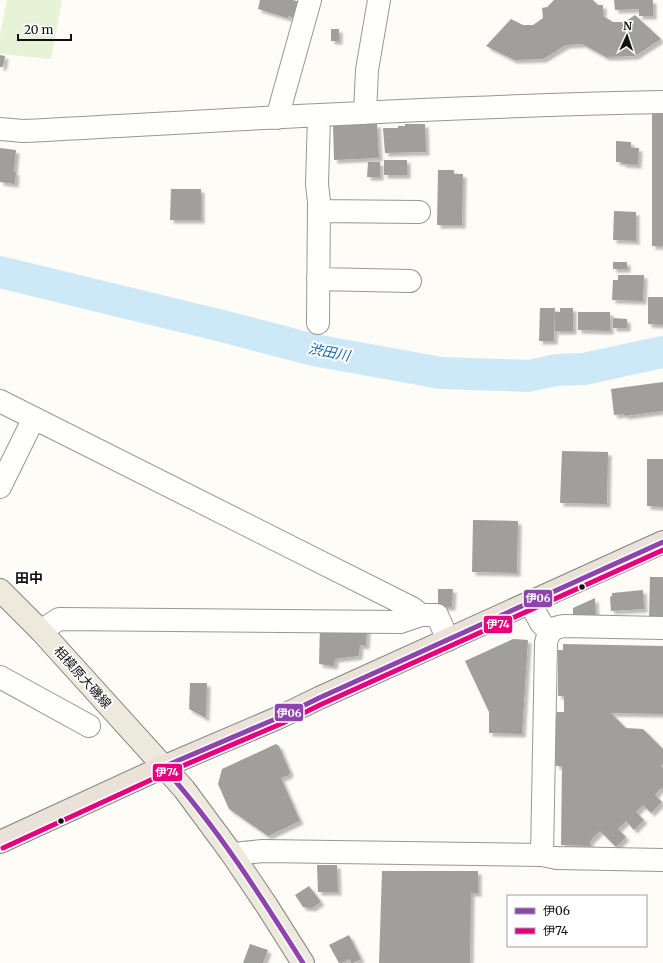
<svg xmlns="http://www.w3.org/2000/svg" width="663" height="963" viewBox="0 0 663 963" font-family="Merriweather,'Noto Sans JP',serif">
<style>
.green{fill:#e7f3d7}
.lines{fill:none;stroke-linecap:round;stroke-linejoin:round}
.river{stroke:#cde8f7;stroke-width:32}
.building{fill:#a19f9c;filter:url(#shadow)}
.minor-casing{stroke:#979795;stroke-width:24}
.major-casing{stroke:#858482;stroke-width:24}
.highway-casing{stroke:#858482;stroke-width:24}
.minor{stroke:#fffffe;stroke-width:22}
.major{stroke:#ede9dc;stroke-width:22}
.highway{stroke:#eae1d8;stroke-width:22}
.bus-1-casing{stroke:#fff;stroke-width:8}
.bus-2-casing{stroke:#fff;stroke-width:8}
.bus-1{stroke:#8e44ad;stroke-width:5}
.bus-2{stroke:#e5007d;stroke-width:5}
.bus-dot{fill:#111;stroke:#fff;stroke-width:1.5}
.labels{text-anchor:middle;stroke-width:4;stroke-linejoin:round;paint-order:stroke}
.street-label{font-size:13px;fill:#111;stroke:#fff}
.water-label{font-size:14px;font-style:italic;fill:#1768a6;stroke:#fff}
.neighbourhood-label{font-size:14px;font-weight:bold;fill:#111;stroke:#fff}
.line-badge{stroke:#fff;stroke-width:1.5}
.badge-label{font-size:11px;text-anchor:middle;font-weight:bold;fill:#fff}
</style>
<defs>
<filter id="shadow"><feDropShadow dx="3.5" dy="3.5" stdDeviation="1" flood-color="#0004"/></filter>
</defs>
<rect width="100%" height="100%" fill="#fdfcf7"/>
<path class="green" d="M7 0H62L51 59 0 54V36Z"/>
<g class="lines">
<path class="river" d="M0 272 222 326 314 350 441 373 529 376 556 370 584 369 663 352"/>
</g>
<path class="building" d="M260 0H293L300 2 295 18 288 16V18L258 9Z
M554 0H593L598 5H603V16L613 22H625L635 15 661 39 635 56 606 57 582 44 566 45 543 59 514 60 486 46 511 19 523 25H533L543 18 542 8 547 7Z
M614 0H653V16H639V9L615 10Z
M331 29H339V41H331Z
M0 55 5 56 3 67H0Z
M652 114H663V246H652Z
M333 124H377L379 158 334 160Z
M405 124H425L426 152 385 153 383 128H398V126H405Z
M616 141 631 142V148H639L638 165 622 164V162H616Z
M0 148 16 150 14 172H16L15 184 0 182Z
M384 160H407V175H384Z
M368 162H380V177H367Z
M438 170H454V174H463L462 225H437Z
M171 189H201V220H170Z
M614 211 636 212V241L613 240Z
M613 262H627V269H613Z
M618 275H644L643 301 612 300 613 280H618Z
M648 297H663V325L648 324Z
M540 308H555L554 341H539Z
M560 308H573V331H555V312H560Z
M578 312H610V331L578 330Z
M613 318 627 319V328H613Z
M663 382V411L625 416 624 414 614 415 611 389Z
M562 451 608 452 607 504 560 503Z
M647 459H663V507L647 506Z
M473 520 518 521 517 573 472 572Z
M650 577H663V618H649Z
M438 589H453L452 607H438Z
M643 590 644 609 611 611 610 597 612 596V593Z
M595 598 596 619 573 618V608Z
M320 625 367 628 366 646 360 645 359 656 335 659 334 666 319 664Z
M513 639 528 640 522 734 489 733V712L465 661Z
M563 644 663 646V714L611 713 626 728 643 729 663 749V764L661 766 663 768V790L661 788 655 795 662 802 651 813 643 805 636 812 644 820 634 830 626 821 618 829 626 837 616 847 600 831 590 841V846L561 845 562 766H556L555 757V721L557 712H564V696H558V650H563Z
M190 683H207L206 718 189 709Z
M276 744 279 746 290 772 289 775 281 778 300 821 268 836 229 809 218 784 222 769Z
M317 865H337L338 892H318Z
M382 871H478V893H471L470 963H379Z
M309 886 321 902 312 908 303 907 295 895Z
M349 935 361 959 353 963H351L350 959 342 963H339L329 945Z
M250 944 268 950 263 963H243Z"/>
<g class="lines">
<g class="minor-casing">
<path id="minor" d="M365 113 367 70 379 0
M277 118 310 0
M0 129 23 131C236 120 450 106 663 102
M319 211 419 212
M318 279 410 281
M318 323 319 202 317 184 319 116
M0 401 412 608 421 615H437L448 640
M0 487 34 418
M530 603 541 623 550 632
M41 631 59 619 400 622 421 615
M0 677 89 726
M232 854 263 851 542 855 546 643C548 632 554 627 564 626L663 628
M542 855 557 858 663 860"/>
</g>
<g class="major-casing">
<path id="major" d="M0 590 41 631 184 789 232 854 267 906 303 963"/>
</g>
<g class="highway-casing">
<path id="highway" d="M0 842 163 767 280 717 319 698 663 542"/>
</g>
<use href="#minor" class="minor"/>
<use href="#major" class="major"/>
<use href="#highway" class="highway"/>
<g class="bus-1-casing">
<path id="bus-1" d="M163 767 280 717 319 698 663 542
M163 767C217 827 260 895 303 963"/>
</g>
<g class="bus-2-casing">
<path id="bus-2" d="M3 848 166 773 283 723 322 704 663 550"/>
</g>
<use href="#bus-1" class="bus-1"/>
<use href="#bus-2" class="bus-2"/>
</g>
<g class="bus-dot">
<circle cx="582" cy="587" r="3.5"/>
<circle cx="61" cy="821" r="3.5"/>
</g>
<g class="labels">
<g class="street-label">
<text transform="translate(83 677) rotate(48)" y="5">相模原大磯線</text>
</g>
<g class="water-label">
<text transform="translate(329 352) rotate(11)" y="5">渋田川</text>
</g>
<g class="neighbourhood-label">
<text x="29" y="583">田中</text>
</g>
</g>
<g class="line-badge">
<rect x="523" y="589" width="30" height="19" rx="4" fill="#8e44ad"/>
<rect x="483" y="615" width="30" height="19" rx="4" fill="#e5007d"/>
<rect x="274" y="703" width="30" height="19" rx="4" fill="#8e44ad"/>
<rect x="152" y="763" width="31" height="19" rx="4" fill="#e5007d"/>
</g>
<g class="badge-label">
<text x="538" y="602">伊06</text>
<text x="498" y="628">伊74</text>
<text x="289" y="717">伊06</text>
<text x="167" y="776">伊74</text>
</g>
<rect x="507" y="895" width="140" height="52" fill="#ffffff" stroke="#a0a0a0"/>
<rect x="515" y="908" width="20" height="6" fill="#8e44ad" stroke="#a0a0a0"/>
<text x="543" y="915" font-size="12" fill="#111111">伊06</text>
<rect x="515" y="928" width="20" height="6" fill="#e5007d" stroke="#a0a0a0"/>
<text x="543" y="935" font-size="12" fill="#111111">伊74</text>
<g transform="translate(627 36) rotate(3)" stroke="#ffffff" stroke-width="3" paint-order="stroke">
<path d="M0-3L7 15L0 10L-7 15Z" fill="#111111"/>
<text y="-6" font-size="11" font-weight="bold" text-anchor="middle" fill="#111111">N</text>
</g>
<path d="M18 34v6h53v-6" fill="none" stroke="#111111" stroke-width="2"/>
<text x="24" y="34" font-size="12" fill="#111111" stroke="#ffffff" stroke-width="3" paint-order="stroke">20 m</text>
</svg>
